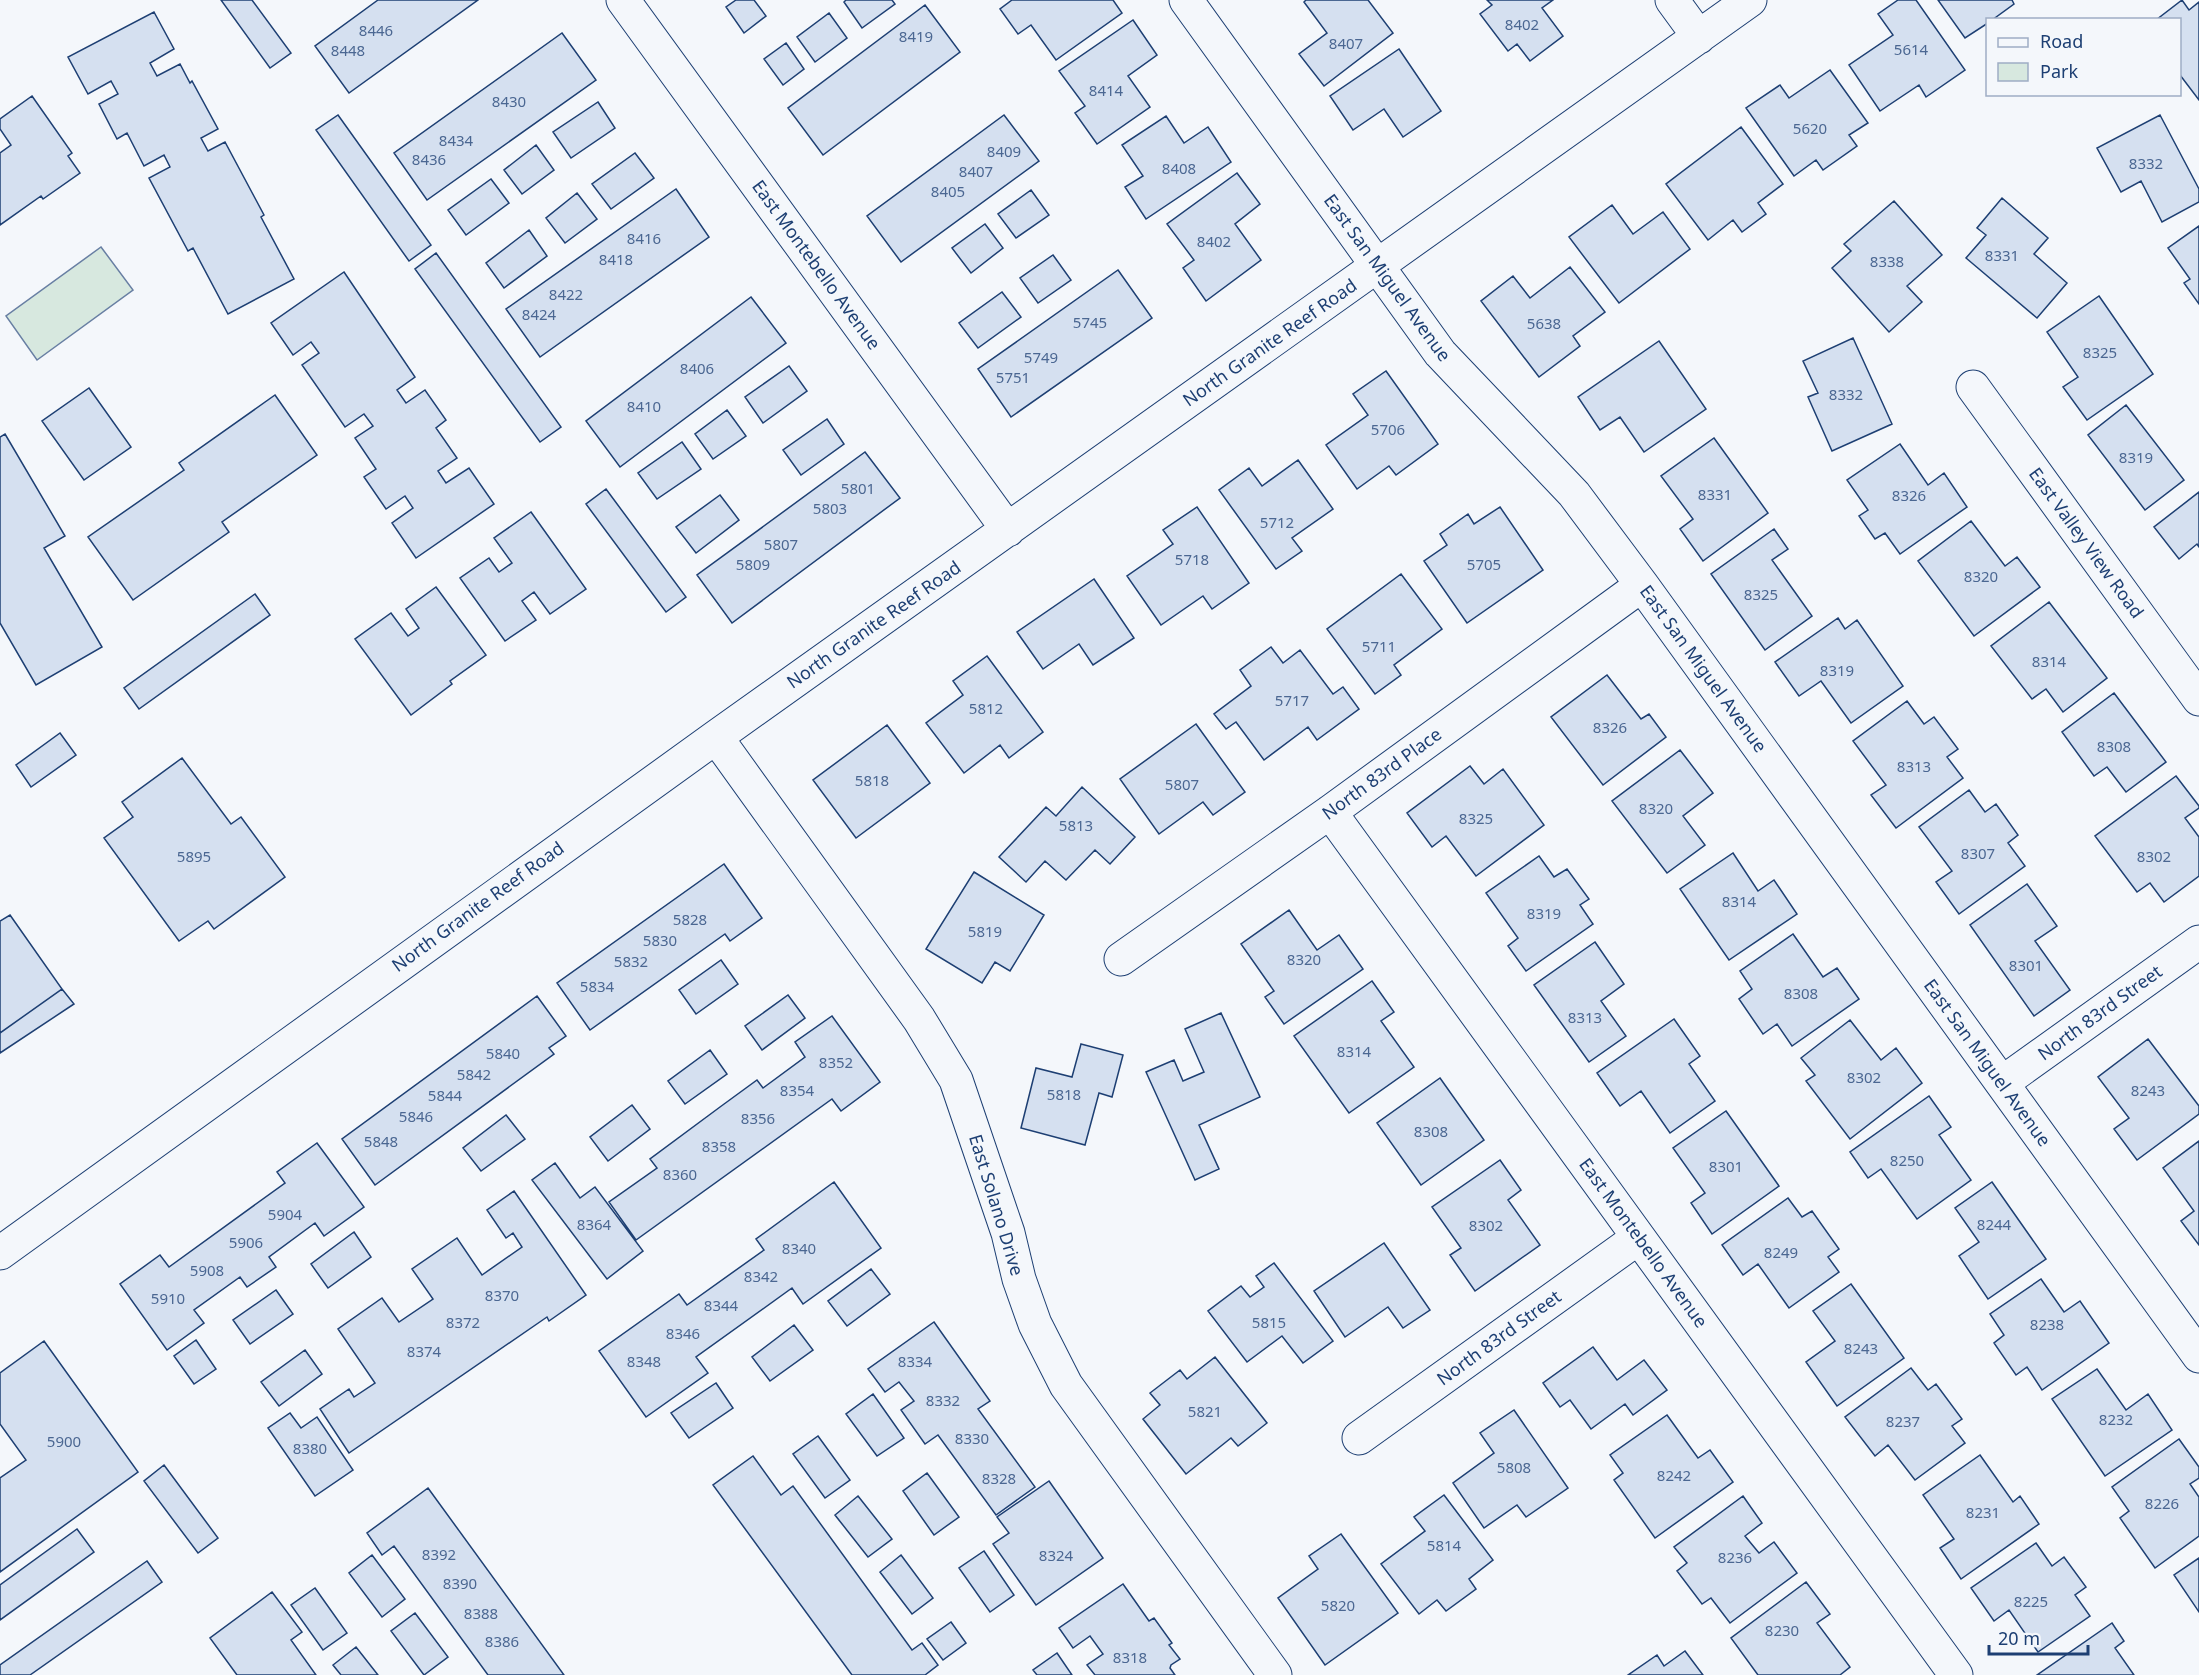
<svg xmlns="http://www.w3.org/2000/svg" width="2199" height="1675" viewBox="0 0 2199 1675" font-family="'Noto Sans',sans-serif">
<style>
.green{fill:#d7e8df;stroke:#687fa3;stroke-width:1.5}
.building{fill:#d5e0f0;stroke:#1d3f73;stroke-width:1.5}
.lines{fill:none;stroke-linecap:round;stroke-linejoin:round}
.minor-casing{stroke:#1d3f73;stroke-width:35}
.minor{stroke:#f4f7fb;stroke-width:33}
.labels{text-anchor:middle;stroke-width:4.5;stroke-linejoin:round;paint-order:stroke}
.number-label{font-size:15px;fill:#4b6792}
.street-label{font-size:18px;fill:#1d3f73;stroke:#f4f7fb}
</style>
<rect width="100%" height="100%" fill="#f4f7fb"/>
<path class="green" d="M101 247 133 290 37 360 6 316Z"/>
<path class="building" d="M221 0H252L291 53 270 68Z
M378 0H478L349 93 315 46Z
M736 0H754L766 16 744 33 726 7Z
M846 0H892L895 4 862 28 844 2Z
M1012 0H1113L1122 13 1056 60 1031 25 1018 34 1000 9Z
M1306 0H1368L1393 33 1324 86 1299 54 1327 33 1304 2Z
M1487 0H1553L1542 8 1563 36 1530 61 1517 44 1508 51 1480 14 1492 5Z
M1898 0H1916L1965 70 1926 97 1919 85 1880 111 1849 65 1893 35 1878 14Z
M1938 0H2012L2014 4 1992 20H1988V23L1965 38Z
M2182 0 2189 10 2199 2V100L2180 75V20H2156Z
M925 5 960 52 823 155 788 108Z
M154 12 174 49 150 63 157 76 180 64 190 83 192 81 218 129 201 138 208 151 225 142 264 215 261 217 294 279 228 314 193 248 188 251 149 178 170 167 164 155 144 166 127 133 117 139 99 104 118 94 111 81 88 94 68 57Z
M829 13 847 38 815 62 797 37Z
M1133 20 1157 55 1128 76 1150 107 1097 144 1075 113 1085 106 1059 71Z
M562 33 596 80 427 200 394 153Z
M786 43 804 69 783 85 764 59Z
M1399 49 1441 111 1403 137 1384 109 1353 130 1330 96Z
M1830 70 1868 123 1849 135 1857 146 1823 170 1816 160 1794 176 1746 108 1780 85 1789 98Z
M32 96 72 153 68 156 80 173 43 199 41 196 0 225V153L11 145 0 129V119Z
M598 102 615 128 571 158 553 132Z
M338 115 431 245 409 261 316 130Z
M1004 115 1039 161 901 262 867 216Z
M2160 115 2199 189V202L2162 222 2141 181 2121 192 2097 148Z
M1166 116 1184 143 1208 127 1231 162 1146 219 1125 187 1143 176 1122 145Z
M1741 127 1783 184 1758 203 1766 214 1742 232 1733 220 1708 240 1666 184Z
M536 145 554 170 522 194 504 170Z
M635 153 654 178 611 209 592 184Z
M1237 173 1260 204 1235 224 1261 260 1206 301 1183 268 1194 260 1167 224Z
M491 179 509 203 466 235 448 210Z
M676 189 709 237 540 357 506 309Z
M1031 190 1049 215 1016 238 998 214Z
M577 193 597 219 565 243 546 218Z
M2002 198 2048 238 2034 254 2067 283 2037 318 1966 258 1986 235 1977 228Z
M1894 201 1942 255 1907 286 1922 302 1889 332 1832 268 1851 251 1844 244Z
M1612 205 1633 234 1663 212 1690 249 1619 303 1569 237Z
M985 224 1003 248 971 273 952 248Z
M2199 226V304L2184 283 2190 279 2168 248Z
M529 230 547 256 504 288 486 263Z
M436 253 561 427 540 442 415 269Z
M1053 255 1071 280 1038 303 1020 278Z
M1570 267 1605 312 1573 336 1580 346 1539 377 1481 301 1513 276 1530 298Z
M1118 270 1152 318 1011 417 978 369Z
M344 272 415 377 397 390 406 403 425 390 446 420 436 428 457 458 438 471 446 483 469 468 494 504 416 558 392 523 413 508 405 496 386 509 364 477 376 469 355 438 373 426 364 414 345 427 302 365 319 353 311 342 293 355 271 323Z
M1002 292 1021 317 978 348 959 323Z
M2099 296 2153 374 2087 420 2063 387 2078 377 2047 332Z
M751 297 786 343 620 467 586 421Z
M1853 338 1892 424 1832 451 1808 397 1818 393 1803 361Z
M1659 341 1706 409 1644 452 1620 417 1600 430 1578 397Z
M789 366 807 391 763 423 745 397Z
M1386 371 1438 444 1396 475 1389 466 1357 489 1326 445 1368 415 1353 394Z
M89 388 131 447 84 480 42 421Z
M275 395 317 455 222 522 229 532 133 600 88 537 184 470 179 463Z
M2126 405 2184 480 2145 510 2088 435Z
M727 410 746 436 713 459 695 434Z
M827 419 844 444 801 475 783 450Z
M5 434 65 536 44 548 102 647 36 685 0 623V437Z
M1714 438 1768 513 1703 561 1680 529 1693 519 1661 476Z
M682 442 701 469 657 499 638 473Z
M1900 444 1928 485 1944 473 1967 507 1900 554 1885 533 1875 539 1859 516 1868 510 1847 480Z
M865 452 900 498 732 623 697 575Z
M1298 460 1333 509 1292 538 1302 551 1276 569 1219 490 1249 468 1262 486Z
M606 489 686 597 666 612 586 504Z
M2199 492V547L2197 544 2179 559 2154 527Z
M720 495 739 520 696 553 676 527Z
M1197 507 1249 583 1212 609 1203 596 1161 625 1127 576 1173 544 1163 530Z
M1500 507 1543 570 1467 623 1424 561 1447 545 1440 534 1468 514 1474 524Z
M531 512 586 589 550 614 534 592 522 601 536 620 505 641 460 578 489 558 499 572 512 563 494 538Z
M1971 521 2005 566 2017 557 2040 587 1974 636 1918 561Z
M1774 529 1788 549 1772 560 1812 616 1765 650 1711 574Z
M1401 574 1442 629 1394 665 1401 675 1375 694 1327 629Z
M1094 579 1134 638 1093 665 1079 644 1043 669 1017 632Z
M436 587 486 655 450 681 452 684 411 715 355 639 391 613 408 636 419 628 406 609Z
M255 594 270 615 139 709 124 688Z
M2049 602 2107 678 2063 712 2046 689 2032 699 1991 646Z
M1838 618 1845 629 1857 620 1903 686 1851 723 1821 681 1799 696 1775 662Z
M1271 647 1283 663 1300 650 1333 694 1343 687 1359 709 1317 740 1308 727 1264 760 1236 722 1226 729 1214 714 1251 686 1240 670Z
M987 656 1043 732 1009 758 1000 745 964 773 926 723 963 695 953 681Z
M1607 675 1641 719 1649 714 1666 737 1603 785 1551 717Z
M2114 693 2166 762 2126 792 2107 767 2094 776 2062 732Z
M1907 701 1924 724 1934 717 1958 749 1947 757 1963 778 1896 828 1871 795 1886 785 1853 741Z
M1196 724 1245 792 1213 815 1203 802 1159 834 1120 779Z
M887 725 930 783 856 838 813 780Z
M60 733 76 755 31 787 16 765Z
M1680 750 1713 793 1683 816 1705 845 1667 873 1612 801Z
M182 758 231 824 241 817 285 877 214 929 208 921 179 941 104 838 133 817 122 802Z
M1470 766 1484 784 1503 769 1544 825 1476 876 1446 836 1432 847 1407 813Z
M2176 776 2199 806V808L2185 818 2199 837V876L2164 902 2150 883 2137 892 2095 836Z
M1082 787 1135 837 1110 864 1095 850 1066 880 1045 861 1026 882 999 857 1046 807 1056 816Z
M1969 790 1985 812 1996 804 2018 835 2008 843 2025 866 1959 914 1936 882 1952 871 1919 827Z
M1733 853 1758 891 1774 880 1797 914 1729 960 1680 889Z
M1539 856 1554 877 1567 869 1589 899 1580 905 1593 924 1526 971 1508 946 1518 938 1486 893Z
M724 864 762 918 730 941 725 934 590 1030 557 983Z
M974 872 1044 915 1010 971 995 962 982 983 926 949Z
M2027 884 2057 926 2035 941 2070 990 2034 1016 1970 925Z
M1289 910 1317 950 1339 935 1363 969 1284 1024 1265 997 1274 991 1241 944Z
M10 915 62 989 0 1033V921Z
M1793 934 1823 977 1837 968 1859 999 1792 1046 1777 1024 1763 1034 1739 999 1752 989 1740 971Z
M1595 942 1624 984 1601 1001 1626 1036 1589 1062 1534 985Z
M721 960 738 984 696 1014 679 990Z
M1372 981 1394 1012 1381 1021 1414 1067 1349 1113 1294 1036Z
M62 989 74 1004 0 1053V1033Z
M788 995 805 1018 762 1050 745 1026Z
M537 996 566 1036 549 1048 554 1054 375 1185 342 1139Z
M1221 1013 1260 1097 1199 1125 1219 1169 1195 1180 1146 1072 1174 1060 1183 1081 1204 1072 1185 1029Z
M832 1016 880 1082 841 1111 832 1099 636 1240 609 1202 657 1168 650 1159 720 1107 757 1080 763 1088 805 1057 795 1042Z
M1674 1019 1700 1056 1689 1064 1715 1101 1670 1133 1641 1091 1620 1106 1597 1073Z
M1850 1020 1881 1060 1896 1048 1922 1083 1850 1139 1806 1081 1815 1075 1801 1058Z
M2148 1039 2199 1106V1114L2137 1160 2114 1129 2129 1118 2098 1077Z
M1081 1044 1123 1055 1112 1097 1099 1093 1085 1145 1021 1128 1036 1068 1072 1077Z
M710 1050 727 1074 685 1104 668 1081Z
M1440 1078 1484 1140 1421 1185 1377 1123Z
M1929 1096 1951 1127 1939 1135 1971 1180 1917 1219 1881 1169 1868 1178 1850 1152Z
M632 1105 650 1129 608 1161 590 1137Z
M1726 1111 1779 1186 1712 1234 1691 1203 1705 1193 1673 1148Z
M506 1115 525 1139 481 1171 463 1148Z
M2199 1141V1245L2181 1221 2194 1211 2163 1168Z
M317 1143 364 1207 324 1236 315 1223 269 1257 276 1267 247 1287 240 1277 194 1310 204 1323 167 1350 120 1284 160 1255 169 1267 285 1183 277 1172Z
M1500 1160 1521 1190 1508 1200 1540 1245 1475 1291 1450 1255 1461 1248 1432 1207Z
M555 1163 580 1198 595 1187 643 1251 607 1279 532 1180Z
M834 1182 881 1248 803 1304 792 1288 696 1357 708 1373 646 1417 599 1351 679 1294 687 1305 764 1250 756 1239Z
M1992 1182 2046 1259 1988 1299 1959 1256 1979 1242 1955 1208Z
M514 1191 586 1295 549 1321 547 1317 349 1453 320 1409 349 1389 354 1397 375 1383 338 1329 382 1298 399 1322 433 1299 412 1269 457 1238 482 1275 522 1247 513 1233 506 1238 487 1210Z
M1788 1198 1802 1217 1812 1211 1839 1249 1828 1257 1839 1272 1789 1308 1758 1264 1743 1275 1722 1245Z
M354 1232 371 1257 328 1288 311 1264Z
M1384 1243 1430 1310 1403 1328 1388 1307 1345 1337 1314 1291Z
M1274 1263 1333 1341 1303 1363 1282 1336 1247 1362 1208 1311 1241 1286 1250 1297 1264 1287 1256 1276Z
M871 1269 890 1294 847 1326 828 1301Z
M2041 1279 2064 1312 2080 1301 2109 1343 2042 1390 2027 1367 2016 1375 1994 1343 2004 1335 1990 1314Z
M1851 1284 1904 1358 1837 1406 1806 1362 1835 1341 1813 1311Z
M276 1290 293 1314 250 1344 233 1320Z
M934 1322 990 1401 978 1409 1035 1487 996 1515 938 1435 925 1444 901 1410 914 1401 899 1382 885 1392 868 1369Z
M794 1325 813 1350 770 1381 752 1357Z
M196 1340 216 1369 194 1384 174 1356Z
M44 1341 138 1472 0 1572V1478L26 1460 0 1424V1373Z
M1593 1347 1617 1380 1644 1360 1667 1390 1633 1415 1625 1404 1591 1429 1570 1400 1560 1407 1543 1383Z
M305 1350 322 1374 279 1406 261 1382Z
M1215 1357 1267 1423 1238 1446 1231 1438 1186 1474 1143 1419 1160 1405 1150 1393 1180 1370 1187 1379Z
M1911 1368 1928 1390 1936 1384 1962 1419 1952 1426 1965 1443 1915 1480 1888 1445 1875 1456 1845 1417Z
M2097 1369 2126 1410 2148 1394 2172 1430 2105 1476 2052 1399Z
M716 1383 733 1408 689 1438 671 1413Z
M873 1394 904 1438 877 1456 846 1414Z
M1514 1410 1568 1488 1526 1517 1517 1505 1484 1528 1453 1483 1494 1453 1480 1433Z
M290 1413 301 1428 317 1417 353 1470 315 1496 268 1428Z
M1667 1415 1698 1458 1710 1450 1733 1482 1655 1538 1614 1480 1623 1473 1610 1455Z
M818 1436 850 1480 825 1498 793 1454Z
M2179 1439 2199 1467V1478L2190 1484 2199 1497V1536L2155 1568 2120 1518 2129 1511 2112 1487Z
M1980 1455 2013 1502 2020 1496 2039 1524 1961 1579 1940 1548 1954 1539 1923 1495Z
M753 1456 781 1495 793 1486 912 1650 922 1643 938 1665 925 1675H852L713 1485Z
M164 1465 218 1538 198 1553 144 1481Z
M927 1473 959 1517 934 1535 903 1491Z
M1049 1481 1103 1558 1036 1605 993 1544 1009 1533 997 1517Z
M428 1488 564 1675H488L394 1546 382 1555 367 1533Z
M1444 1495 1493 1560 1469 1579 1476 1589 1446 1611 1437 1600 1419 1614 1381 1564 1425 1531 1414 1517Z
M858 1496 892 1539 868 1557 835 1515Z
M1743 1496 1762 1523 1745 1536 1759 1553 1774 1542 1797 1573 1730 1623 1711 1598 1702 1604 1677 1571 1687 1563 1674 1547Z
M77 1529 94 1552 0 1620V1585Z
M1341 1534 1398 1613 1325 1665 1278 1598 1318 1569 1309 1556Z
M2036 1543 2052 1566 2064 1557 2086 1587 2075 1595 2090 1616 2038 1652 2009 1610 1994 1621 1971 1588Z
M984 1551 1014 1595 990 1612 959 1568Z
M372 1555 405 1599 382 1617 349 1573Z
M901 1555 933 1598 912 1614 880 1572Z
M2199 1558V1612L2174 1575Z
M147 1561 162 1582 30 1675H0V1665Z
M1806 1582 1830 1614 1817 1623 1850 1667 1840 1675H1758L1731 1638Z
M1123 1584 1149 1621 1154 1618 1172 1643 1169 1645 1180 1659 1171 1665 1170 1668 1175 1675H1095L1087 1665 1103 1654 1090 1636 1073 1648 1059 1628Z
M315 1588 347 1633 323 1650 291 1605Z
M272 1592 302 1632 291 1640 316 1675H237L210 1638Z
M415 1613 448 1657 424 1675 391 1631Z
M951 1622 966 1643 943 1660 927 1639Z
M2112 1623 2124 1641 2115 1648 2134 1675H2037Z
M356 1647 378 1675H341L333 1665Z
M1685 1651 1703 1675H1628L1657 1655 1664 1666Z
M1057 1653 1072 1675H1037L1033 1670Z"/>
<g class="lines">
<g class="minor-casing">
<path id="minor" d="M623 0 1008 530
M1186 0 1440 353 1574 494 1642 585 2199 1356
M1672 0 1699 37
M1973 387 2199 699
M716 737 919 1019 956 1080 1008 1233 1019 1279 1035 1324 1066 1385 1275 1675
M1330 812 1956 1675
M1121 959 1330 812 1642 585
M2002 1083 2199 942
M0 1253 716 737 1750 0
M1359 1438 1638 1238"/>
</g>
<use href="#minor" class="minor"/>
</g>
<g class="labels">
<g class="number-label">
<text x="1522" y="30">8402</text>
<text x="376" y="36">8446</text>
<text x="916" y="42">8419</text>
<text x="1346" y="49">8407</text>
<text x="1911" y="55">5614</text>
<text x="348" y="56">8448</text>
<text x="1106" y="96">8414</text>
<text x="509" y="107">8430</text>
<text x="1810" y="134">5620</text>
<text x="456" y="146">8434</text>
<text x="1004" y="157">8409</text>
<text x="429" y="165">8436</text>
<text x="2146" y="169">8332</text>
<text x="1179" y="174">8408</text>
<text x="976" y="177">8407</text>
<text x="948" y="197">8405</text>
<text x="644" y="244">8416</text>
<text x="1214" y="247">8402</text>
<text x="2002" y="261">8331</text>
<text x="616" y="265">8418</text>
<text x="1887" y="267">8338</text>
<text x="566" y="300">8422</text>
<text x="539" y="320">8424</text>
<text x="1090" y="328">5745</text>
<text x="1544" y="329">5638</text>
<text x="2100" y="358">8325</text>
<text x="1041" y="363">5749</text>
<text x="697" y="374">8406</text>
<text x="1013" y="383">5751</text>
<text x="1846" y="400">8332</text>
<text x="644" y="412">8410</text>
<text x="1388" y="435">5706</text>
<text x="2136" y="463">8319</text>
<text x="858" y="494">5801</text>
<text x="1715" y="500">8331</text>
<text x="1909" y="501">8326</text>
<text x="830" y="514">5803</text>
<text x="1277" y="528">5712</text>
<text x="781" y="550">5807</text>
<text x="1192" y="565">5718</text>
<text x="753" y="570">5809</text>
<text x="1484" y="570">5705</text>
<text x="1981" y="582">8320</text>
<text x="1761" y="600">8325</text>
<text x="1379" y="652">5711</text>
<text x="2049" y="667">8314</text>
<text x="1837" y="676">8319</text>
<text x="1292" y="706">5717</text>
<text x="986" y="714">5812</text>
<text x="1610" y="733">8326</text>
<text x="2114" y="752">8308</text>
<text x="1914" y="772">8313</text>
<text x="872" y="786">5818</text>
<text x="1182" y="790">5807</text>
<text x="1656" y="814">8320</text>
<text x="1476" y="824">8325</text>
<text x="1076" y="831">5813</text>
<text x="1978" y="859">8307</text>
<text x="194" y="862">5895</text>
<text x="2154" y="862">8302</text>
<text x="1739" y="907">8314</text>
<text x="1544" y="919">8319</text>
<text x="690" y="925">5828</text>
<text x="985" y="937">5819</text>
<text x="660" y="946">5830</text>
<text x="1304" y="965">8320</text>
<text x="631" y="967">5832</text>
<text x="2026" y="971">8301</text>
<text x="597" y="992">5834</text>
<text x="1801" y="999">8308</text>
<text x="1585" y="1023">8313</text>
<text x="1354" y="1057">8314</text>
<text x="503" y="1059">5840</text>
<text x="836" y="1068">8352</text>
<text x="474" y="1080">5842</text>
<text x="1864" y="1083">8302</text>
<text x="797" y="1096">8354</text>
<text x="2148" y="1096">8243</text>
<text x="1064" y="1100">5818</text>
<text x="445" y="1101">5844</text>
<text x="416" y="1122">5846</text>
<text x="758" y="1124">8356</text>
<text x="1431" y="1137">8308</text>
<text x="381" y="1147">5848</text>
<text x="719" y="1152">8358</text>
<text x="1907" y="1166">8250</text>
<text x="1726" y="1172">8301</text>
<text x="680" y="1180">8360</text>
<text x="285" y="1220">5904</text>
<text x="594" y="1230">8364</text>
<text x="1994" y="1230">8244</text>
<text x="1486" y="1231">8302</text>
<text x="246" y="1248">5906</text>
<text x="799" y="1254">8340</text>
<text x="1781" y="1258">8249</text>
<text x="207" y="1276">5908</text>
<text x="761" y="1282">8342</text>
<text x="502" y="1301">8370</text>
<text x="168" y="1304">5910</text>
<text x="721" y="1311">8344</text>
<text x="463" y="1328">8372</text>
<text x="1269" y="1328">5815</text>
<text x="2047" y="1330">8238</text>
<text x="683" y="1339">8346</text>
<text x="1861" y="1354">8243</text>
<text x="424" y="1357">8374</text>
<text x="644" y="1367">8348</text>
<text x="915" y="1367">8334</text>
<text x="943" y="1406">8332</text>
<text x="1205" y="1417">5821</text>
<text x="2116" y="1425">8232</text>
<text x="1903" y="1427">8237</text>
<text x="972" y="1444">8330</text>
<text x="64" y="1447">5900</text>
<text x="310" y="1454">8380</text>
<text x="1514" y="1473">5808</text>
<text x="1674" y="1481">8242</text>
<text x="999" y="1484">8328</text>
<text x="2162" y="1509">8226</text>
<text x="1983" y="1518">8231</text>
<text x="1444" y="1551">5814</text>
<text x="439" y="1560">8392</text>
<text x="1056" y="1561">8324</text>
<text x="1735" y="1563">8236</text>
<text x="460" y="1589">8390</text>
<text x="2031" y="1607">8225</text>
<text x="1338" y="1611">5820</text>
<text x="481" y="1619">8388</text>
<text x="1782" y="1636">8230</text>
<text x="502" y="1647">8386</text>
<text x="1130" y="1663">8318</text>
</g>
<g class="street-label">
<text transform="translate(816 265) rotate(54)" y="6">East Montebello Avenue</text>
<text transform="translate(1387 278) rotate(54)" y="6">East San Miguel Avenue</text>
<text transform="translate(1270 343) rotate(-35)" y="6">North Granite Reef Road</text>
<text transform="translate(2086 543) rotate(54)" y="6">East Valley View Road</text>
<text transform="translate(874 625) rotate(-35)" y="6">North Granite Reef Road</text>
<text transform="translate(1703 669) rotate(54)" y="6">East San Miguel Avenue</text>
<text transform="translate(1382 774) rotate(-36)" y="6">North 83rd Place</text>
<text transform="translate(478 907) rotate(-36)" y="6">North Granite Reef Road</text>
<text transform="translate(2100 1013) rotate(-36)" y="6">North 83rd Street</text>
<text transform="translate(1987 1063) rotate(54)" y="6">East San Miguel Avenue</text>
<text transform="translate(996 1205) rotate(73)" y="6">East Solano Drive</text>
<text transform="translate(1643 1243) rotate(54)" y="6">East Montebello Avenue</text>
<text transform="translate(1499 1338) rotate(-36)" y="6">North 83rd Street</text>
</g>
</g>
<rect x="1986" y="18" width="195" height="78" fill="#f4f7fb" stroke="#9eadc5" stroke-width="1.5"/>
<rect x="1998" y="38" width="30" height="9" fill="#f4f7fb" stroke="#9eadc5" stroke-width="1.5"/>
<text x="2040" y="48" font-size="18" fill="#1d3f73">Road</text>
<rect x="1998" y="63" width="30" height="18" fill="#d7e8df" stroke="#9eadc5" stroke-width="1.5"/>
<text x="2040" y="78" font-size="18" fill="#1d3f73">Park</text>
<path d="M1989 1645v9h99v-9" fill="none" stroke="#1d3f73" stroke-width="3"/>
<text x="1998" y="1645" font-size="18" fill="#1d3f73" stroke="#f4f7fb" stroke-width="4.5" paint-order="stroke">20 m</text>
</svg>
